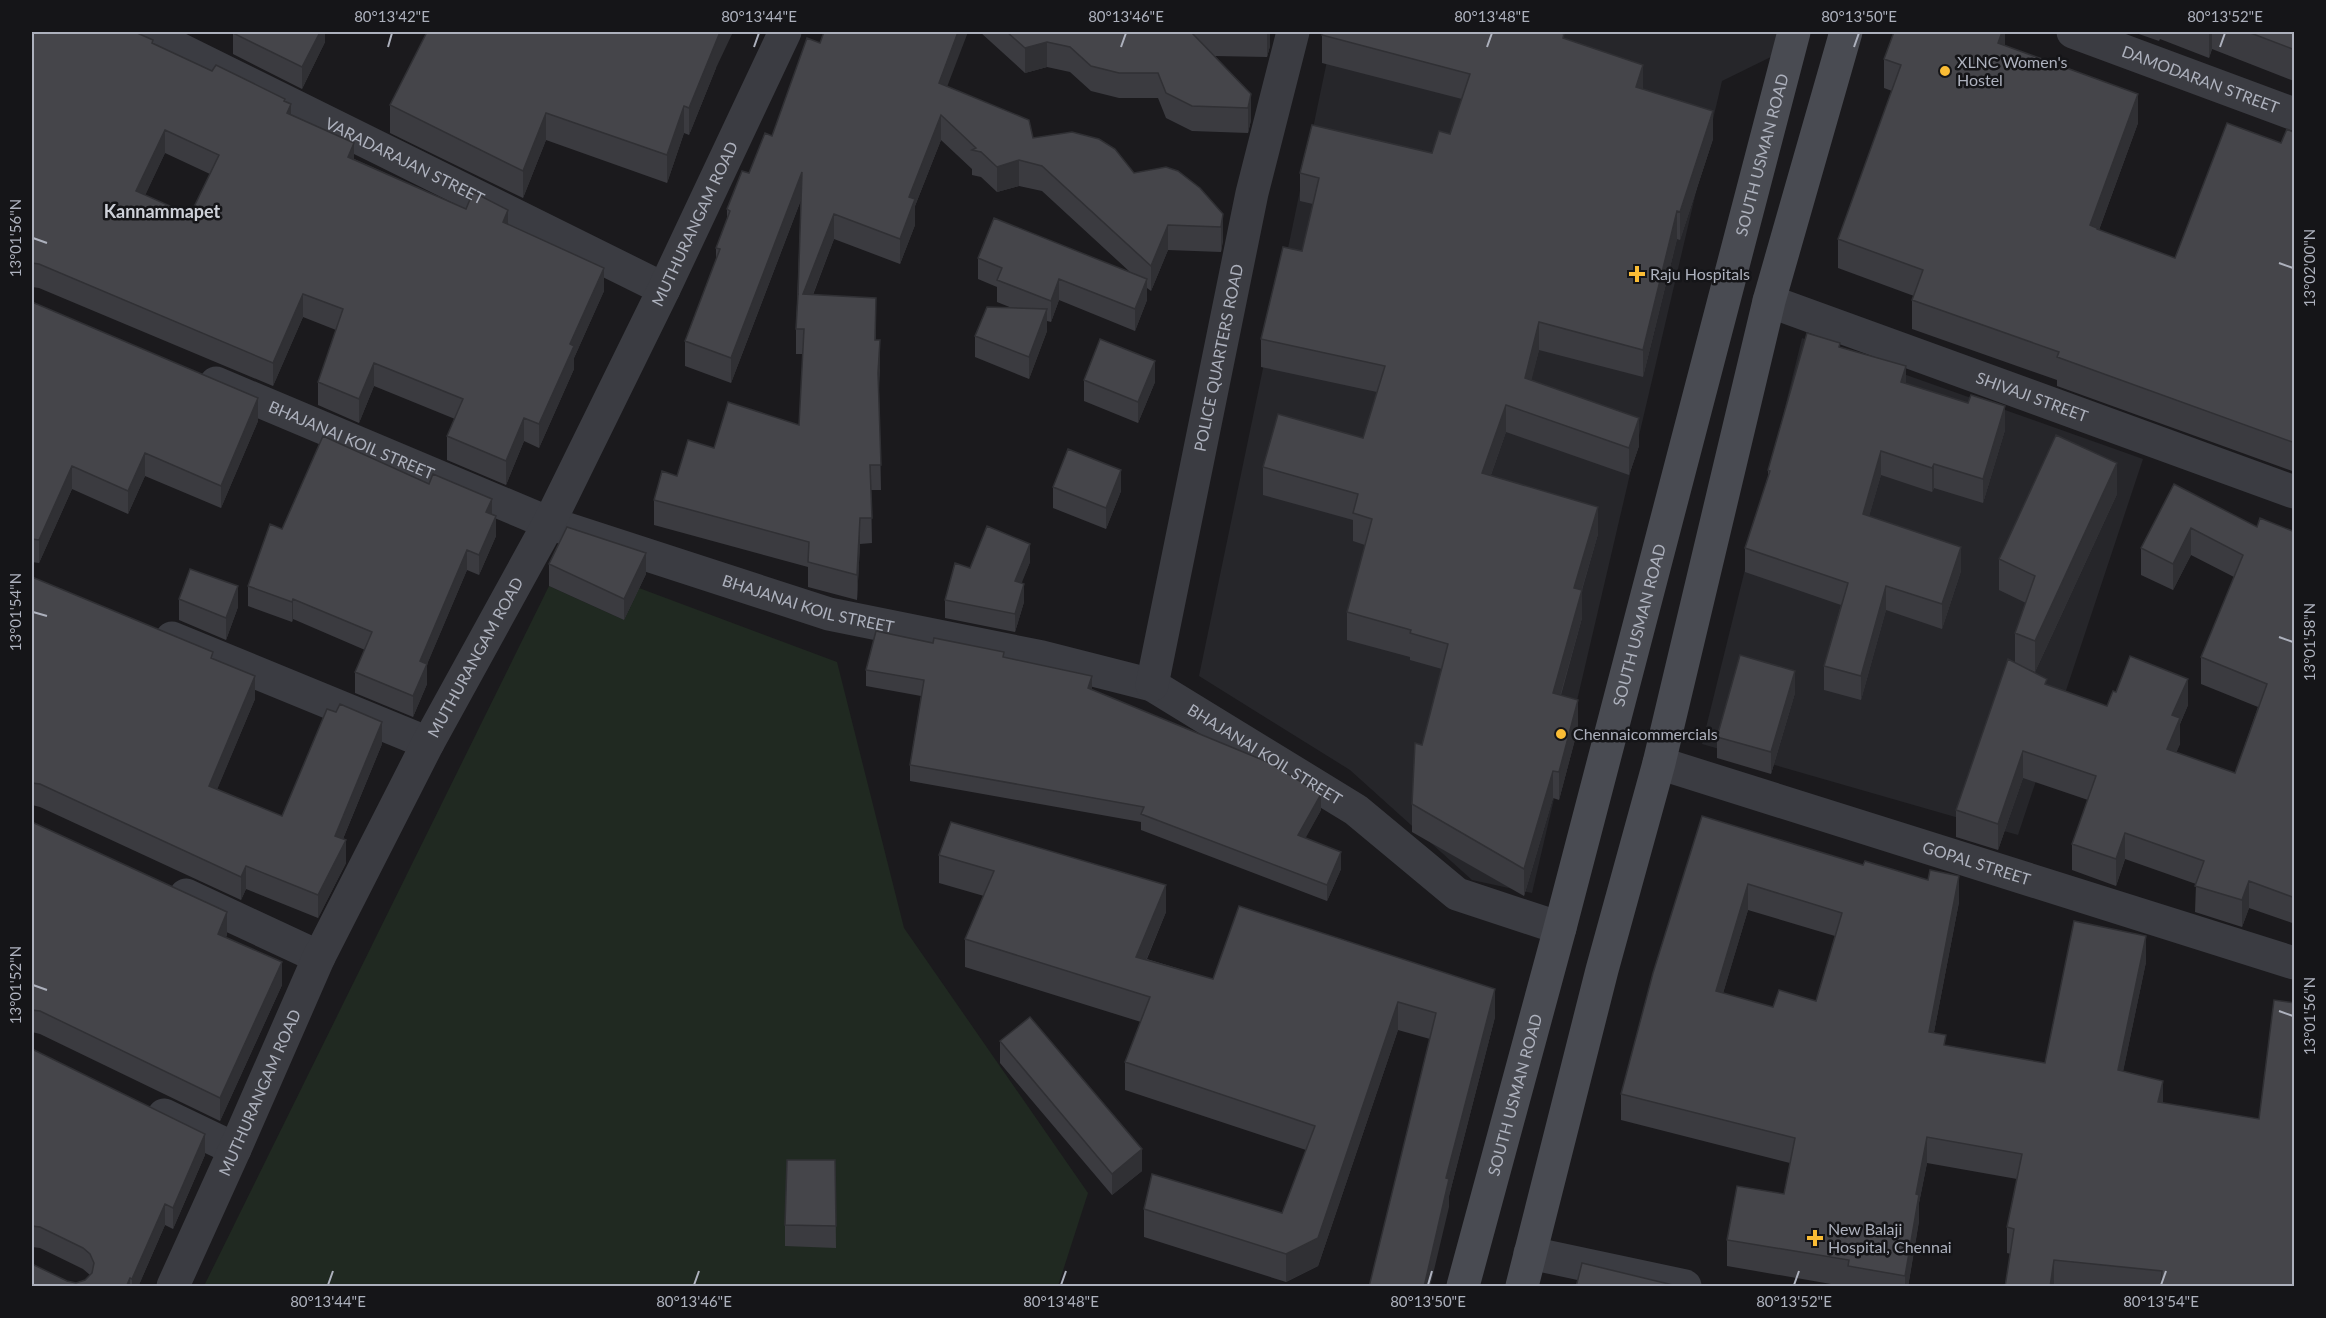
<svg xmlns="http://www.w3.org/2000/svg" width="2326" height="1318" viewBox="0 0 2326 1318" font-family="Lato,sans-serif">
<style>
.built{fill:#26262a}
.green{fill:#202921}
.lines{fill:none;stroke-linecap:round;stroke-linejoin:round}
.street{stroke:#3b3c42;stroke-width:33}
.secondary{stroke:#494b52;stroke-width:33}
.wall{fill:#3b3b40;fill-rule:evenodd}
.shaded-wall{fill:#303034}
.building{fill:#45454a;stroke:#303034;stroke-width:1.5;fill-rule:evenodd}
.ticks{fill:none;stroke:#adb1bd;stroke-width:2}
.poi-dot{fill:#fabc35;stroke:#151518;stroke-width:2}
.labels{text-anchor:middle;stroke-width:5;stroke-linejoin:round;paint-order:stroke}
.poi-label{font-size:16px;fill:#adb1bd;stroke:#151518;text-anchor:start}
.street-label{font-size:16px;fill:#adb1bd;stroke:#151518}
.neighbourhood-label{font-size:18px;font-weight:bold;fill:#ced1d9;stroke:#151518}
.neatline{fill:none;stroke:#adb1bd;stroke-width:2}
.ticks-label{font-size:15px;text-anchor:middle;fill:#adb1bd}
</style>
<rect width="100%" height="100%" fill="#1b1a1d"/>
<path class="built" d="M1333 32H1792L1787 49 1722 81 1532 893 1472 880 1350 770 1199 676Z
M1802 338 2143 459 2018 835 1702 744Z"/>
<path class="green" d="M549 586 624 620 639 588 837 662 904 928 1088 1193 1058 1286H204Z"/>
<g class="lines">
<g class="street">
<path id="s1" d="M145 32 664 289"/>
<path id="s2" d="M2073 32 2294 114"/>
<path id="s3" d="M1769 301 2294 492"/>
<path id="s4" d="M216 383 549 523 829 614 1042 657 1152 685 1356 810 1457 894 1560 928"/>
<path d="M172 638 428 743"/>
<path id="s5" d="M1152 685 1252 193 1293 32"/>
<path id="s6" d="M1659 763 2294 963"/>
<path d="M186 895 319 957"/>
<path d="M164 1115 235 1149"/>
<path d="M1530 1253 1685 1286"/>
<path id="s7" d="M173 1286 235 1149 319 957 428 743 549 523 664 289 785 32"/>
</g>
<g class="secondary">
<path id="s8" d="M1463 1286 1560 928 1794 32"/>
<path d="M1522 1286 1602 970 1659 763 1769 301 1846 32"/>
</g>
</g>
<path class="wall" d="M32 32 153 43 212 71 285 101 291 115 354 159 466 209 508 225 604 291 574 358V369L539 448 524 441 506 485 447 460V436L455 419 374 386 359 423 318 405V382L336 330 303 317 273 386 39 288 32 287ZM165 153 210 174 190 215 145 195Z
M325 32V42L302 89 233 54V33Z
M980 32H1270V46L1267 57 1215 56 1251 94V120L1248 133 1192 131 1166 118 1158 98H1119L1091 91 1070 72 1047 67 1025 73Z
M2005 32V45L2138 123 2099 230 2175 258 2281 143 2295 133V472L2057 386V380L1912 329V300L1914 296 1838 268V239L1892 91 1884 88V59Z
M2133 32H2295V90L2294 81 2212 49 2209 58 2160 39 2159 41Z
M1322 35 1564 39 1643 89 1713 139 1680 240 1677 239 1643 377 1539 350 1531 380 1639 446 1629 475 1506 432 1491 475 1598 534 1582 590V618L1561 695 1578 728 1559 800 1553 798 1524 896 1412 832V804L1422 745 1442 669 1410 660V657L1347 640V612L1365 545 1353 541V520L1263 495V467L1363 438 1377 392 1261 367V339L1302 251 1313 204 1300 201V173L1432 153 1450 134 1462 99 1322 63Z
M820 43 947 86 1033 138 1134 173 1223 214V240L1221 252 1168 250 1151 291 1147 288V300L1135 331 1059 300 1051 322 1047 321V331L1029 379 975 357V336L1012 308 997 302V287L978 279V258L1130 272 1042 191 1019 186 997 192 981 177 972 175V169L941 140 915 206V225L900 264 834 239 813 295 876 323V340L880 365 879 390 881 490H871L872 543 860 544 857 600 808 587V567L654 525V500L677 476 714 448 799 425 803 354H796V329L801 200 731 383 685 366V341L716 259V248L727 219V209L772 136Z
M716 68 689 135 684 133 667 183 546 140 523 198 390 133V105Z
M32 302 258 421 221 508 145 476 128 514 72 489 39 563 32 562Z
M1840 347 1906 383 2005 430 1983 503 1934 488 1932 492 1881 475 1869 516 1961 571 1942 629 1886 610 1861 700 1824 690V666L1841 605 1745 572V548L1768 477V470Z
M1084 380 1155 382 1138 423 1084 401Z
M2174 484 2257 527 2295 532V924L2249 908 2242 927 2195 912 2196 884 2125 859 2116 886 2072 870V844L2088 800 2023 778 1998 850 1956 837V810L2015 663V633L2026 603 1999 590V559L2117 494 2035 672 2028 669 2047 685 2107 706 2116 692 2188 705 2180 724V744L2176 752 2235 773 2258 707 2201 684V657L2234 577 2191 555 2173 590 2141 575V548Z
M1053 487 1121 491 1106 529 1053 508Z
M492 514 496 536 479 575 467 570 427 664V684L413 717 355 693V672L365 650 293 619 292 622 248 606V586L282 529Z
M1030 562 1021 583 1024 602 1015 632 945 618V600L970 568Z
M549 564 646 574 624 620 549 586Z
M32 577 213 659 255 699 217 789 282 816 382 744 343 839 346 863 318 918 246 889 241 900 40 807 32 805Z
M179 599 238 607 226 640 179 620Z
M933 643 1004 658 1092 690 1321 810 1305 838 1341 869 1327 901 1141 830V822L910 781V765L921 696 866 686V670Z
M1795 693 1771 774 1717 758V737Z
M1702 816 1959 902 1934 1032 1946 1046 2045 1063 2146 962 2123 1071 2163 1103 2295 1287H2005L2011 1254 2007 1253V1227L2017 1179 1927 1163 1919 1203V1221L1908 1287H1848L1727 1266V1240L1784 1194 1790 1163 1621 1120V1094ZM1748 910 1835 936 1816 1001 1773 1007 1723 993Z
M32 822 227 935 226 937 282 985 220 1121 40 1034 32 1032Z
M939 855 1166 912 1147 959 1213 979 1239 906 1495 1017 1449 1196V1207L1430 1039 1398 1030 1318 1266 1286 1282 1144 1237V1209L1282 1213 1306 1150 1125 1090V1062L1141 1022 965 967V939L984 896 939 883Z
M1000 1041 1142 1171 1112 1195 1000 1063Z
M32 1049 205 1155 173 1229 165 1225 138 1287H32L67 1281 76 1283 85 1280 90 1275 83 1269 40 1248 32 1247Z
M835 1160 836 1248 785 1246V1225Z"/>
<path class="shaded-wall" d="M320 32H325V42L302 89V67Z
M720 32H733L716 68 689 135V108Z
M958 32H968L939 108V83Z
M1267 32H1270V46L1267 57Z
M2002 32H2005V54L1998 43Z
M2209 32H2212V49L2209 58Z
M1047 42V67L1025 73V48Z
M1643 65V92L1636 87Z
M1251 94V120L1248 133V108Z
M2138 94V123L2097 235 2090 225Z
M291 104V128L287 113Z
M684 106V133L667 183V155Z
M1713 111V139L1680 240V212Z
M546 113V140L523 198V171Z
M941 115V140L915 206V225L900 264V239L909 197Z
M165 130V153L136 215V191Z
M354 143V167L348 157Z
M1019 160V186L997 192V167Z
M802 172V197L731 383V358Z
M508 210V233L503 222Z
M1677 211V239L1643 377V350Z
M834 214V239L803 320V294Z
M1223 214V240L1221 252V227Z
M1168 225V250L1151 291V266Z
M604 268V291L574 358V369L539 448V424L570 344Z
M1059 279V300L1051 322V301Z
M1147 279V300L1135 331V309Z
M303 294V317L273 386V363Z
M876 298V323L875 365V340Z
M1047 309V331L1029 379V357Z
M1539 322V350L1525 406V378Z
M880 340V365L878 398V373Z
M1155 361V382L1138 423V402Z
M374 363V386L359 423V399Z
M1906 366V390L1901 382Z
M258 398V421L221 508V486Z
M1506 405V432L1482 500V473Z
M2005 406V430L1983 503V479Z
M524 418V441L506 485V461Z
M1639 418V446L1629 475V448Z
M1881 451V475L1863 538V514Z
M145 453V476L128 514V491Z
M2117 463V494L2035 672V641Z
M1934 464V488L1932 492V468Z
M72 466V489L39 563V540Z
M1121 470V491L1106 529V508Z
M492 499V519L486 512Z
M1598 507V534L1574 616V588Z
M496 516V536L479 575V555Z
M860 518V544L857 600V575Z
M2191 528V555L2173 590V564Z
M1030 544V562L1015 600V581Z
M1961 547V571L1942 629V604Z
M467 550V570L420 681V661Z
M646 553V574L624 620V599Z
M1024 584V602L1015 632V614Z
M238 586V607L226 640V618Z
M1886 586V610L1861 700V676Z
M1582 590V618L1553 721V693Z
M293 599V619L292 622V602Z
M427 664V684L413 717V696Z
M1795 671V693L1771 774V752Z
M255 676V699L209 809V786Z
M1092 676V692L1088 688Z
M2188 679V705L2180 724V744L2167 775V749L2172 715Z
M1578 700V728L1559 800V772Z
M382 722V744L335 858V836Z
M2023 751V778L1998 850V824Z
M1553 771V798L1524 896V869Z
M1321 794V810L1298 852V835Z
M2125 833V859L2116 886V859Z
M346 840V863L318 918V895Z
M1341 852V869L1327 901V885Z
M246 866V889L241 900V877Z
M1959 876V902L1929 1058V1032Z
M2249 881V908L2242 927V900Z
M1748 884V910L1716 1017V991Z
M1166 885V912L1136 984V957Z
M227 912V935L218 956V934Z
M2146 936V962L2118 1096V1070Z
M282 962V985L220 1121V1098Z
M1495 989V1017L1449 1196V1207L1430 1287H1424L1446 1178Z
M1398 1002V1030L1318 1266 1286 1282V1254Z
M2163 1081V1107L2158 1102Z
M205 1134V1155L173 1229V1208Z
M1927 1137V1163L1919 1203V1221L1908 1287H1905V1276L1916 1194Z
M1142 1149V1171L1112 1195V1174Z
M165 1204V1225L138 1287H132V1279Z
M2054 1260V1286L2050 1287Z
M130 1278V1287H126Z"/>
<path class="building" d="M32 32H135L153 40 152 43 212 71 216 65 285 99 284 101 291 104 287 113 354 143 348 157 466 209 473 192 508 210 503 222 604 268 570 344 574 346 539 424 524 418 506 461 447 436 463 399 374 363 359 399 318 382 343 309 303 294 273 363 39 264 32 263ZM165 130 219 155 190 215 136 191Z
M233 32H320L302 67 233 33Z
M427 32H720L689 108 684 106 667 155 546 113 523 171 390 105Z
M824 32H958L939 83 1029 120 1033 138 1072 132 1099 139 1115 149 1134 173 1166 167 1178 171 1200 188 1223 214 1221 227 1168 225 1151 266 1042 166 1019 160 997 167 981 152 972 150 976 148 941 115 909 197 915 199 900 239 834 214 803 294 876 298 875 340H880L878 373 881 465H870L872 518H860L857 575 808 562 809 542 654 500 662 471 677 476 688 440 714 448 728 402 799 425 804 329H796L798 294H799H798L802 172 731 358 685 341 720 249 716 248 730 211 727 209 742 171 749 173 765 133 772 136 807 38 820 43Z
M1007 32H1191L1251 94 1248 108 1192 106 1166 93 1158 73H1119L1091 66 1070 47 1047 42 1025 48Z
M1323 32H1558L1564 34 1563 38 1643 65 1636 87 1713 111 1680 212 1677 211 1643 350 1539 322 1525 378 1639 418 1629 448 1506 405 1482 473 1598 507 1574 588 1582 590 1553 693 1578 700 1559 772 1553 771 1524 869 1412 804 1415 743 1422 745 1448 644 1410 633 1411 630 1347 612 1372 519 1353 513 1358 494 1263 467 1278 414 1363 438 1385 366 1261 339 1283 247 1302 251 1319 178 1300 173 1312 125 1432 153 1439 131 1450 134 1470 74 1322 35Z
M1894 32H2002L1998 43 2138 94 2090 225 2097 228V229L2175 258 2227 123 2281 143 2287 129 2295 133V443L2057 357 2059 352 1912 300 1923 270 1838 239 1901 65 1884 59Z
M2248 32H2295V50Z
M994 218 1147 279 1135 309 1059 279 1051 301 997 280 1002 268 978 258Z
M32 302 258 398 221 486 145 453 128 491 72 466 39 540 32 539Z
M987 307 1047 309 1029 357 975 336Z
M1807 333 1840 343 1839 347 1906 366 1901 382 1968 403 1971 395 2005 406 1983 479 1934 464 1932 468 1881 451 1863 514 1961 547 1942 604 1886 586 1861 676 1824 666 1848 583 1745 548 1770 471 1768 470Z
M1100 339 1155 361 1138 402 1084 380Z
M2056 435 2117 463 2035 641 2015 633 2035 576 1999 559Z
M323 436 429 484 433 474 492 499 486 512 496 516 479 555 467 550 420 661 427 664 413 696 355 672 372 632 293 599 292 602 248 586 270 524 282 529Z
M1068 449 1121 470 1106 508 1053 487Z
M2174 484 2257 527 2260 518 2295 532V898L2249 881 2242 900 2195 886 2204 861 2125 833 2116 859 2072 844 2096 776 2023 751 1998 824 1956 810 2008 659 2047 679 2045 684 2107 706 2113 691 2116 692 2130 656 2188 679 2172 715 2180 718 2167 749 2235 773 2267 684 2201 657 2243 555 2191 528 2173 564 2141 548Z
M987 526 1030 544 1015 581 1024 584 1015 614 945 600 955 563 970 568Z
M567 527 646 553 624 599 549 564Z
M190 569 238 586 226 618 179 599Z
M32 577 213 652 211 658 255 676 209 786 282 816 327 709 336 712 340 704 382 722 335 836 346 840 318 895 246 866 241 877 40 784 32 783Z
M876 631 933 643 934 638 1004 652 1003 657 1092 676 1088 688 1270 763 1321 794 1298 835 1341 852 1327 885 1141 814 1144 807 910 765 924 680 866 670Z
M1740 655 1795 671 1771 752 1717 737Z
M1702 816 1863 865 1865 861 1928 880 1930 870 1959 876 1929 1032 1946 1035 1944 1045 2045 1063 2074 921 2146 936 2118 1070 2163 1081 2158 1102 2259 1119 2274 1000 2295 1003V1287H2161L2162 1271 2054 1260 2050 1287H2005L2014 1229 2007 1227 2022 1154 1927 1137 1916 1194 1919 1195 1905 1276 1848 1266 1849 1260 1727 1240 1737 1186 1784 1194 1795 1138 1621 1094 1653 973ZM1748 884 1842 913 1816 1001 1779 990 1773 1007 1716 991Z
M32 822 227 912 218 934 282 962 220 1098 40 1011 32 1010Z
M951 822 1166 885 1136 957 1213 979 1239 906 1495 989 1446 1178 1449 1179 1424 1287H1369L1436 1013 1398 1002 1318 1238 1286 1254 1144 1209 1152 1174 1282 1213 1315 1126 1125 1062 1150 997 965 939 994 871 939 855Z
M1030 1017 1142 1149 1112 1174 1000 1041Z
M32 1049 205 1134 173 1208 165 1204 132 1279 130 1278 126 1287H32V1264L67 1281 76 1283 85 1280 92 1273 94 1263 90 1254 83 1248 40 1227 32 1226Z
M787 1160H835L836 1226 785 1225Z
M1582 1263 1681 1287H1576Z"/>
<path class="ticks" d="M388 47 392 33M754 47 759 33M1121 47 1126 33M1487 47 1492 33M1854 47 1859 33M2220 47 2225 33M33 238 47 243M2279 263 2293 268M33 612 47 616M2279 637 2293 642M33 985 47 990M2279 1011 2293 1016M328 1285 333 1271M694 1285 699 1271M1061 1285 1066 1271M1428 1285 1432 1271M1794 1285 1799 1271M2161 1285 2166 1271"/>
<g class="poi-dot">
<circle cx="1945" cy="71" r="6"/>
<path d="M1634 265h6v6h6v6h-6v6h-6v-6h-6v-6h6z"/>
<circle cx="1561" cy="734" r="6"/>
<path d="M1812 1229h6v6h6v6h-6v6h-6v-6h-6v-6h6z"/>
</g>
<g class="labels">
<g class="poi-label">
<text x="1957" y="68">XLNC Women's<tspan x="1957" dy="18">Hostel</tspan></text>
<text x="1650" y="280">Raju Hospitals</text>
<text x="1573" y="740">Chennaicommercials</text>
<text x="1828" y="1235">New Balaji<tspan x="1828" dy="18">Hospital, Chennai</tspan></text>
</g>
<g class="street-label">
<text dy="6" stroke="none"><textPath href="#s2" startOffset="136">DAMODARAN STREET</textPath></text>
<text dy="6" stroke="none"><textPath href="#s8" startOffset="1170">SOUTH USMAN ROAD</textPath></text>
<text dy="6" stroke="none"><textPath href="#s1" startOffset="290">VARADARAJAN STREET</textPath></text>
<text dy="6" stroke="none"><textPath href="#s7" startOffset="1184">MUTHURANGAM ROAD</textPath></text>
<text dy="6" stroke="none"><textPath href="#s5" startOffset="334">POLICE QUARTERS ROAD</textPath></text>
<text dy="6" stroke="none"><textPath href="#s3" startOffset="280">SHIVAJI STREET</textPath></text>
<text dy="6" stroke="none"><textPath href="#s4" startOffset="147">BHAJANAI KOIL STREET</textPath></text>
<text dy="6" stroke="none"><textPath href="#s4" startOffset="633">BHAJANAI KOIL STREET</textPath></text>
<text dy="6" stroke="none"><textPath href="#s8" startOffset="684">SOUTH USMAN ROAD</textPath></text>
<text dy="6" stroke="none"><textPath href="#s7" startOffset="698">MUTHURANGAM ROAD</textPath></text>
<text dy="6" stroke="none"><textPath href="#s4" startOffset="1119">BHAJANAI KOIL STREET</textPath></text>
<text dy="6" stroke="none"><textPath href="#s6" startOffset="333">GOPAL STREET</textPath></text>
<text dy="6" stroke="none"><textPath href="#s7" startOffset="212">MUTHURANGAM ROAD</textPath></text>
<text dy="6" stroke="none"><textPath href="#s8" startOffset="198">SOUTH USMAN ROAD</textPath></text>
</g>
<g class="neighbourhood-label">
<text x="162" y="218">Kannammapet</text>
</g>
</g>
<rect width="2326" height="1318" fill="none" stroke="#151518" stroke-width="66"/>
<rect x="33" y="33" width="2260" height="1252" class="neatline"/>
<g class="ticks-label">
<text x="392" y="22">80°13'42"E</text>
<text x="759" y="22">80°13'44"E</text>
<text x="1126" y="22">80°13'46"E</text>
<text x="1492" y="22">80°13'48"E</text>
<text x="1859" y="22">80°13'50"E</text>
<text x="2225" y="22">80°13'52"E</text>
<text transform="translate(16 238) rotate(-90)" y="5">13°01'56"N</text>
<text transform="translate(2310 268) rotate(-90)" y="5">13°02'00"N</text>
<text transform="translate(16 612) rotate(-90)" y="5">13°01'54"N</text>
<text transform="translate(2310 642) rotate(-90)" y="5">13°01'58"N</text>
<text transform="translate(16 985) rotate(-90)" y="5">13°01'52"N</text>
<text transform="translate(2310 1016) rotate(-90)" y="5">13°01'56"N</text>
<text x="328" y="1307">80°13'44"E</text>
<text x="694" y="1307">80°13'46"E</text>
<text x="1061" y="1307">80°13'48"E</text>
<text x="1428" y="1307">80°13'50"E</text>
<text x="1794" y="1307">80°13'52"E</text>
<text x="2161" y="1307">80°13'54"E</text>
</g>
</svg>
